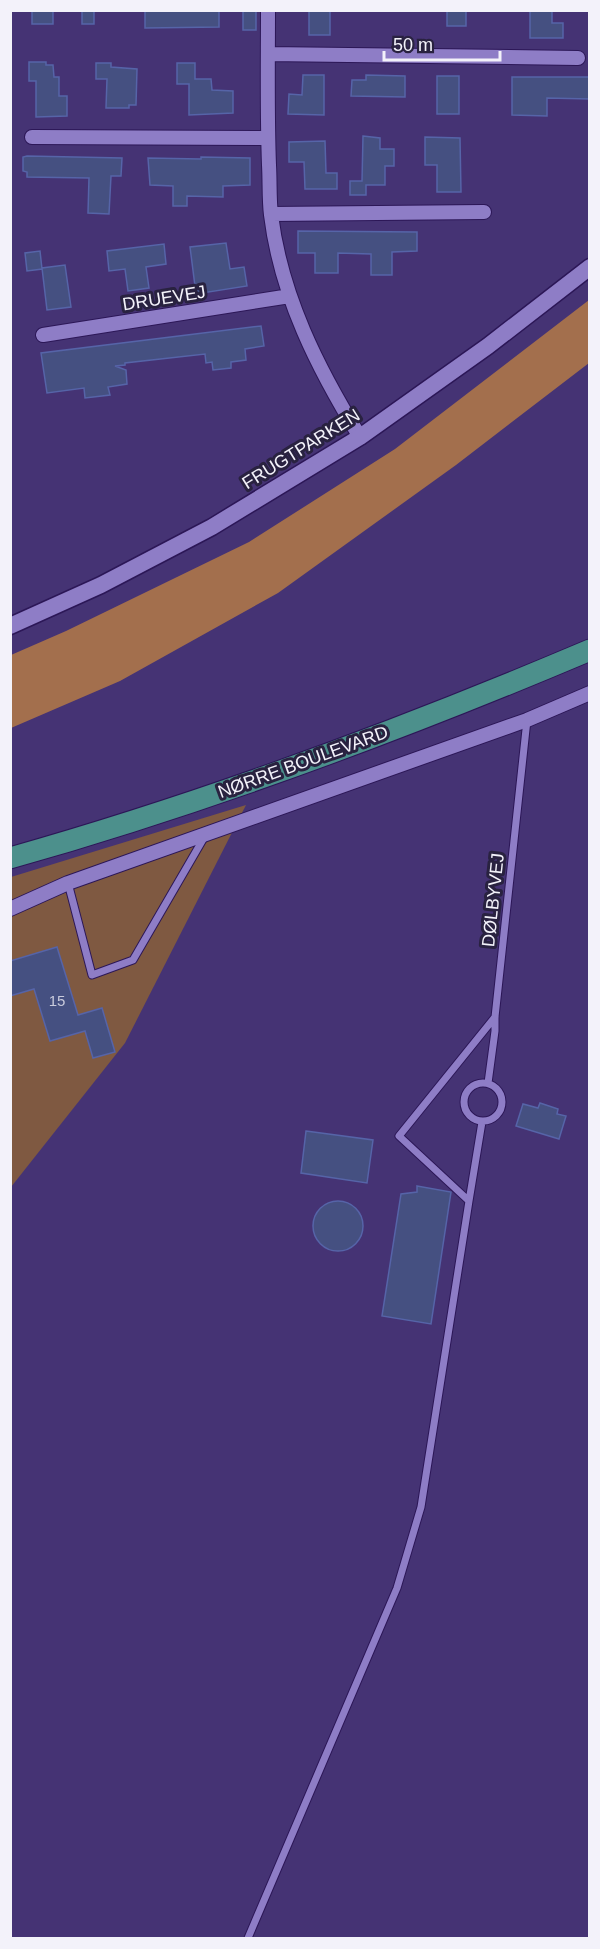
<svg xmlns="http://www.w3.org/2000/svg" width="600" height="1949" viewBox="0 0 600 1949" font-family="Arial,sans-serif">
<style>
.green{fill:#7f5941}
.forest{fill:#a36f4d}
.building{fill:#455081;stroke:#5664a8;stroke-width:1.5}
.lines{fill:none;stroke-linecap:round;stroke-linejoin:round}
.service-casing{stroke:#2c1757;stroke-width:9}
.minor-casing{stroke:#2c1757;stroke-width:16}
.tertiary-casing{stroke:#2c1757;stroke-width:19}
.trunk-casing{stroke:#2c1757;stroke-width:23}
.service{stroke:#8e7dc6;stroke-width:7}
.minor{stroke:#8e7dc6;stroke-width:14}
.tertiary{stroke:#8e7dc6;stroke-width:16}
.trunk{stroke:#4c908c;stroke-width:21}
.labels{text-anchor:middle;stroke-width:6;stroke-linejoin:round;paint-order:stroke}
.number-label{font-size:15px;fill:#c8cadc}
.street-label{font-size:18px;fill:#f3f2fa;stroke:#292240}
</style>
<rect width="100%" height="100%" fill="#453374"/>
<path class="green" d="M246 805 125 1043 11 1187V877Z"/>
<path class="forest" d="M589 300V363L456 465 278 593 120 681 11 728V655L66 631 249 542 395 449Z"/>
<path class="building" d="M32 10H53V24H32Z
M82 10H94V24H82Z
M145 10H219V27L145 28Z
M243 10H256V30H243Z
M309 10H330V35H309Z
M447 10H466V26H447Z
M530 10H552V23H563V38H530Z
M29 62H46V65H53L54 77H59V96H67V116L36 117V81H29Z
M96 63H111V67L137 69 136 105H129V108H106L107 79H96Z
M177 63H195V79H211L212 90 233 91V113L189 115V84H177Z
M303 75H324V115L288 114 289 94 302 95Z
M366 75 405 76V97L351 96 352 80H366Z
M437 76H459V114H437Z
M512 77H590V99L547 98V116L512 115Z
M363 136 380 138V149H394V166H385V185H366V195H350V181H362Z
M425 137 460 138 461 192H437V165H425Z
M325 141 326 173H337V189H305L304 162H289V142Z
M27 156 122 158 121 176H111L109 214 88 213 89 178 27 177V172L23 171V157Z
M201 157 250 158V185L223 186V197L187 196V206H173V186L150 185 148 158 201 159Z
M298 231 417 232V251L392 252V275H371V254L338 253V273H315V253H298Z
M226 243 230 269 244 267 247 286 196 294 190 247Z
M164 244 166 264 146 267 149 288 128 291 125 269 109 271 107 251Z
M40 251 42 269 27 271 25 253Z
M65 265 71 307 47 310 42 268Z
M261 326 264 346 245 349 246 360 231 362V368L213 370 212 362 206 363 205 354 125 363V365L115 366 126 370 127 384 108 387 110 395 85 398 84 388 47 393 41 353Z
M57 947 78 1015 102 1008 115 1052 93 1058 85 1031 50 1041 34 989 10 996V961Z
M540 1103 558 1109 557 1114 566 1116 559 1139 516 1126 523 1104 538 1108Z
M306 1131 373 1140 367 1183 301 1173Z
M417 1186 451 1192 431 1324 382 1316 401 1194 417 1192Z
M313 1226a25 25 0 1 1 50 0a25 25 0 1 1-50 0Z"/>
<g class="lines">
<g class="service-casing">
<path id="service" d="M68 883 92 975 133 960 205 836
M464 1102a19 19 0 1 1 38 0a19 19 0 1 1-38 0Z
M488 1083 495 1031V1017L527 720
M469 1201 482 1122
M248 1938 397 1588 421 1507 469 1201 399 1136 495 1017"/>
</g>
<g class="minor-casing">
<path id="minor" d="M268 10C268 62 267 114 269 165 270 182 269 199 271 215 281 296 318 369 360 437
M268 54 578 58
M32 137 268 138
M271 214 484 212
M43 335 290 296
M10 909 68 883 527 720 590 693"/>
</g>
<g class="tertiary-casing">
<path id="tertiary" d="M10 626 101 585 212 527 360 437 488 346 590 267"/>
</g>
<g class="trunk-casing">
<path id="trunk" d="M10 858C208 802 401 730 590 650"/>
</g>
<use href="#service" class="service"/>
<use href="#minor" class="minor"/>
<use href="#tertiary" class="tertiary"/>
<use href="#trunk" class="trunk"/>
</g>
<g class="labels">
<g class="number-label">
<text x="57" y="1006">15</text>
</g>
<g class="street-label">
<text transform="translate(164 298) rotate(-9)" y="6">DRUEVEJ</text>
<text transform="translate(301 449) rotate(-32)" y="6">FRUGTPARKEN</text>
<text transform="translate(303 762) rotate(-20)" y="6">NØRRE BOULEVARD</text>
<text transform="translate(493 900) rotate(-84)" y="6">DØLBYVEJ</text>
</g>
</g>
<rect width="600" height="1949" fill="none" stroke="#f3f2fa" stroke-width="24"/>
<path d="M384 51v9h116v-9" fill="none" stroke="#f3f2fa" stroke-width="3"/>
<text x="393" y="51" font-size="18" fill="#f3f2fa" stroke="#292240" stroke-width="4.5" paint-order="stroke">50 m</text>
</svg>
